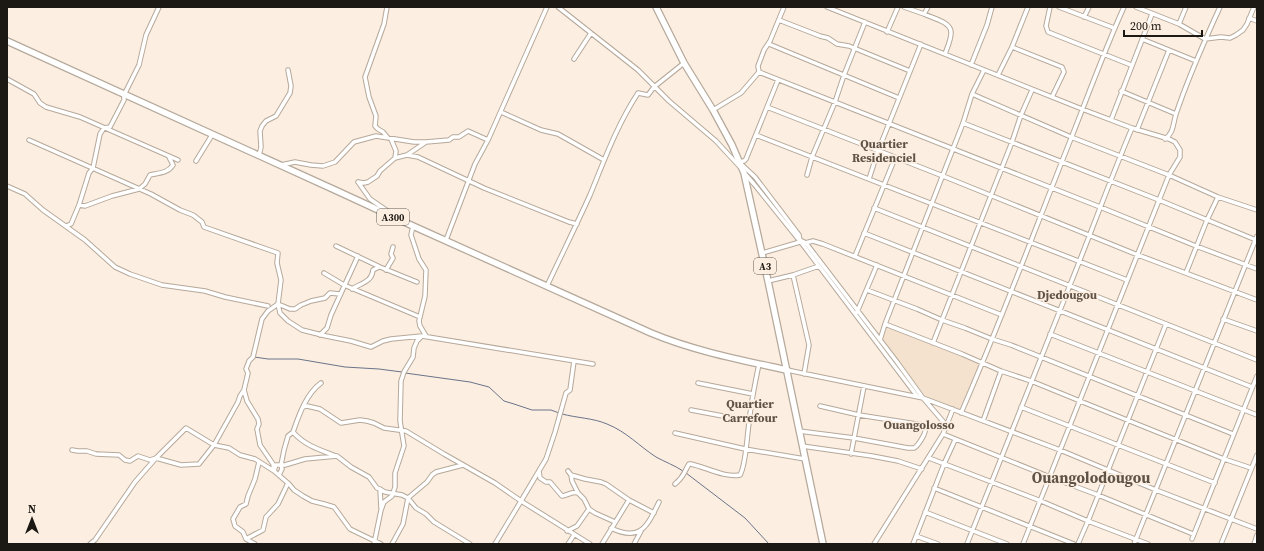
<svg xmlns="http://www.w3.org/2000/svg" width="1264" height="551" viewBox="0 0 1264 551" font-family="'Source Serif 4',serif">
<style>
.built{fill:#f5e2ce}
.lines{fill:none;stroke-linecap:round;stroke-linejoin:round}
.stream{stroke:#6a748a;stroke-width:1}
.minor-casing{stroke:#b5a99b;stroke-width:5.5}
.highway-casing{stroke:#b5a99b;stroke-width:8}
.minor{stroke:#fff;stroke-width:3.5}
.highway{stroke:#fff;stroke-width:5.5}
.labels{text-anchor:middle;stroke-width:3.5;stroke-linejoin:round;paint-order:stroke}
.shield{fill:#fceee0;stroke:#5f5850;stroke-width:1}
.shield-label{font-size:10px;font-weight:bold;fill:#1c1813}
.neighbourhood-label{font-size:12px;font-weight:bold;fill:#5f5347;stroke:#fceee0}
.district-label{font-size:15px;font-weight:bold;fill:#5f5347;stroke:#fceee0}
</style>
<rect width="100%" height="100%" fill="#fceee0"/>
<path class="built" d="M886 327 980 364 960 411 926 397 883 339Z"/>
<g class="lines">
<path class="stream" d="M254 357 268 359H298L345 367 379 369 402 372
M405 373 470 382 489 387 504 401 514 404 532 410H551L559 413
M562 414C577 418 593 418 607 424 627 432 639 446 656 457 665 462 674 465 683 471
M686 473 745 518 769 544"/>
<g class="minor-casing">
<path id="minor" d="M387 7 384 24 365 77 369 97 376 116 375 126 378 129 383 132 388 138
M558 7 638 70 669 101 716 141 740 167
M827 7 1082 109 1132 128 1169 139 1175 142 1180 150V157L1169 175 1023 544
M904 7 924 14
M928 7 924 14C932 18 952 22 951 33 951 40 947 48 945 54
M1050 7 1046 26 1048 32 1131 65
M1059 7 1114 28
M1136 7 1179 24 1205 39 1221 37 1230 38 1236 35 1243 30 1247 24 1254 7
M1084 17 1089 7
M1249 18 1257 21
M779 20 820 36 828 38 837 44 849 46 910 71
M1179 24 1186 7
M887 32 898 7
M1142 39 1196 61
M769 44 899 98
M1012 47 1062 67 1064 72 1052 97
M574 59 591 33
M971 65 987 25 992 7
M759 72 1100 207 1196 246 1257 269
M759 72 758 66 764 50 770 41 784 7
M998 75 1012 47 1028 7
M7 79 34 94 40 103 46 107 80 117 178 160
M1121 91 1176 114
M972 94 1071 137 1169 175 1218 197 1257 210
M767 107 943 176 1138 255 1257 300
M713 110 741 93 759 72
M501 112 541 130 558 134 604 160
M1111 120 1152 14
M963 123 1159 200 1256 240
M1137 130 1169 50
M756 135 1127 280
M391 139 396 151 395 158
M1165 139C1174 133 1173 123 1176 114 1188 78 1204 42 1220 7
M29 140 151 194 180 210 193 215 202 222 204 227 278 253 277 263 281 280 278 304 280 313 288 321 302 330 326 336 351 341 371 347 383 341 391 339 422 336 593 364
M407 155 418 157 484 188 569 222 577 224
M259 156 261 147 260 131 262 126 266 121 276 116 290 93 291 86 288 70
M196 161 212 135
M739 162 744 161 746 159 778 80
M740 163 755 177 799 235 800 240 806 243 809 247 897 362 923 398 947 426
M281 165 295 162 311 165 323 166 335 162 354 142 376 136 414 142H426
M746 175 754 184 803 245 917 396
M807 175 812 157 835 102 844 75 865 22
M869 179 878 151 921 44
M358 182 364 183 368 182 377 176 380 171 395 158 407 155 426 142 449 140 453 137H459L468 131 488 140
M358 182 370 199 389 212 391 215
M7 186 25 194 43 210 85 240 115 267 130 274 162 285 205 291 225 297 268 306
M79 205 85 206 112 196 139 189 145 184 150 175C159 173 168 173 173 165L169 157
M874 208 1257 360
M66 226 71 224 79 205 89 173 93 168 100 134 104 128 110 127 124 100V95L139 65 146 35 159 7
M413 226 411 235 419 259 426 270 425 296 419 321 420 326 426 336
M864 233 1252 387
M446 240 475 164 488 140 547 7
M805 243 813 241 823 244 1002 315
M336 246 380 267 417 282
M762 253 800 242
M855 256 895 158
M386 270 393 258 391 254 393 247
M324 273 344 285 420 317
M1186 273 1207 220 1218 197
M793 275 809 345 804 374
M768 281 793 275 819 266
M547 286C561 256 576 226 590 195 604 161 617 125 638 93L648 95 654 87 684 63
M352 289C361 283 372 282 373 270L379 267
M867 290 917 309 942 320 965 328 992 339 1011 345 1233 434
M278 304 268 311 262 319 253 357 249 361 246 369 248 373 244 390 247 401 258 419 259 424 257 429 260 445 273 464 274 471 289 484 294 490 303 496 312 501 324 504 334 507 350 529 381 544
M278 304 290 309H295L301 305 311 301 325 298 330 293 340 294
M857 312 877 265
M1223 319 1257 331
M885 324 962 354 1001 371 1031 381 1080 401 1224 459 1251 468
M1050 334 1257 415
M320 335 327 328 331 315 358 256
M880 340 885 324 963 123 972 94 984 70
M933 343 1012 142 1021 115 1032 90
M787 370 923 398 1060 450 1156 490 1257 529
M321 383C306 394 299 415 293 432 304 445 320 450 336 456
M698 383 753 394
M303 407 307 406 320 409 341 423 360 420 367 421 374 423 384 428 406 431 444 454 495 483 521 501 546 459 555 432 566 393 570 390 574 361
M1021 407 1215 483
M691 410 749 421
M961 413C1001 322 1035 229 1072 136 1089 93 1105 49 1124 7
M983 421 1001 371
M799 431 854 438 908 448C909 448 913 448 914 448 918 446 927 432 925 428 925 426 924 426 923 425L859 415 820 406
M675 433 745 449 805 459
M943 434 1050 477 1098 495 1193 534
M802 446 872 456 898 461 922 469
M72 450 78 451H87L96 454 119 455 125 460 130 461 138 456 150 460 156 458 181 465 199 464 214 445 238 402 240 396 244 390
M851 454 864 386
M929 458 1041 501 1088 521 1148 544
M539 471 540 478 546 482H550L562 496C567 496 571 491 578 493
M568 471 571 475 585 479 601 482 606 484 629 500 654 513
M279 475 282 469 281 465 284 450 288 436 293 432
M571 475 572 481 578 493 584 499 589 509 595 513 615 522
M675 484C684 477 683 474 689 464H691C705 467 725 478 740 475 746 465 747 436 749 423 751 403 755 383 759 364
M934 488 1074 544
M380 489 381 508
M925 512 1007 544
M611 528C640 542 647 527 659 502
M567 531 577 526 589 509
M916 536 938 544
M246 539 263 530 266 517 278 504 288 483
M1192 539 1257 376
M90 544 95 540 135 482 156 458 186 428 214 445 229 448 240 455 255 459 274 471 276 465H285L305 459 337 456 351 467 369 477 377 488 380 489 385 492 402 495 408 498 416 508 426 514 434 522 470 544
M255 544 246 539 243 532 235 526 233 519 240 507 246 504 248 496 255 479 259 462
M374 544 381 510 384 502 392 496 395 487V473L404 446 400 421 401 381 404 372 413 357 414 348 417 341 422 336
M392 544 403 524 408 498 427 482 432 475 436 472 463 465
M495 544 521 501 590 544
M568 544 574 535
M602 544 629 500
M634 544 641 531
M874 544 943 434 953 409
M913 544 944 464 955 440
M967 544C1001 458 1035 372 1070 285 1091 233 1110 180 1132 128
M1078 544 1088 521 1166 324
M1134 544 1257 236
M1221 544 1257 455
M1254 544 1257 535"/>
</g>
<g class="highway-casing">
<path id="highway" d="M656 7 684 63 713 110 732 145 744 173 768 281 823 544
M7 41 335 190 413 226 651 333C694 351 741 360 787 370"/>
</g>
<use href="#minor" class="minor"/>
<use href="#highway" class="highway"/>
</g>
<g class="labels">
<g class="shield">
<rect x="377" y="209" width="32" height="16" rx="3"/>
<rect x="754" y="258" width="22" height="16" rx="3"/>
</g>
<g class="shield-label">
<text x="393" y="221">A300</text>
<text x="765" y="270">A3</text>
</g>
<g class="neighbourhood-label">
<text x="884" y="148">Quartier<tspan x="884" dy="14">Residenciel</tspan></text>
<text x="1067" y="299">Djedougou</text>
<text x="750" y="408">Quartier<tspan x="750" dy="14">Carrefour</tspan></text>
<text x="919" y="429">Ouangolosso</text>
</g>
<g class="district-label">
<text x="1091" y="483">Ouangolodougou</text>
</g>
</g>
<rect width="1264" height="551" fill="none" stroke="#1c1813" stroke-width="16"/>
<g transform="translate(32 519)" stroke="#fceee0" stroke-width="3" paint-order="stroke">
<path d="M0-3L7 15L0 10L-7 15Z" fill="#1c1813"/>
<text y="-6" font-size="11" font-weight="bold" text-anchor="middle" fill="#1c1813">N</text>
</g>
<path d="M1124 30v6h78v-6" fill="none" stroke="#1c1813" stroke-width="2"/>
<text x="1130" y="30" font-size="12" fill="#1c1813" stroke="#fceee0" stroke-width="3" paint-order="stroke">200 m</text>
</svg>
